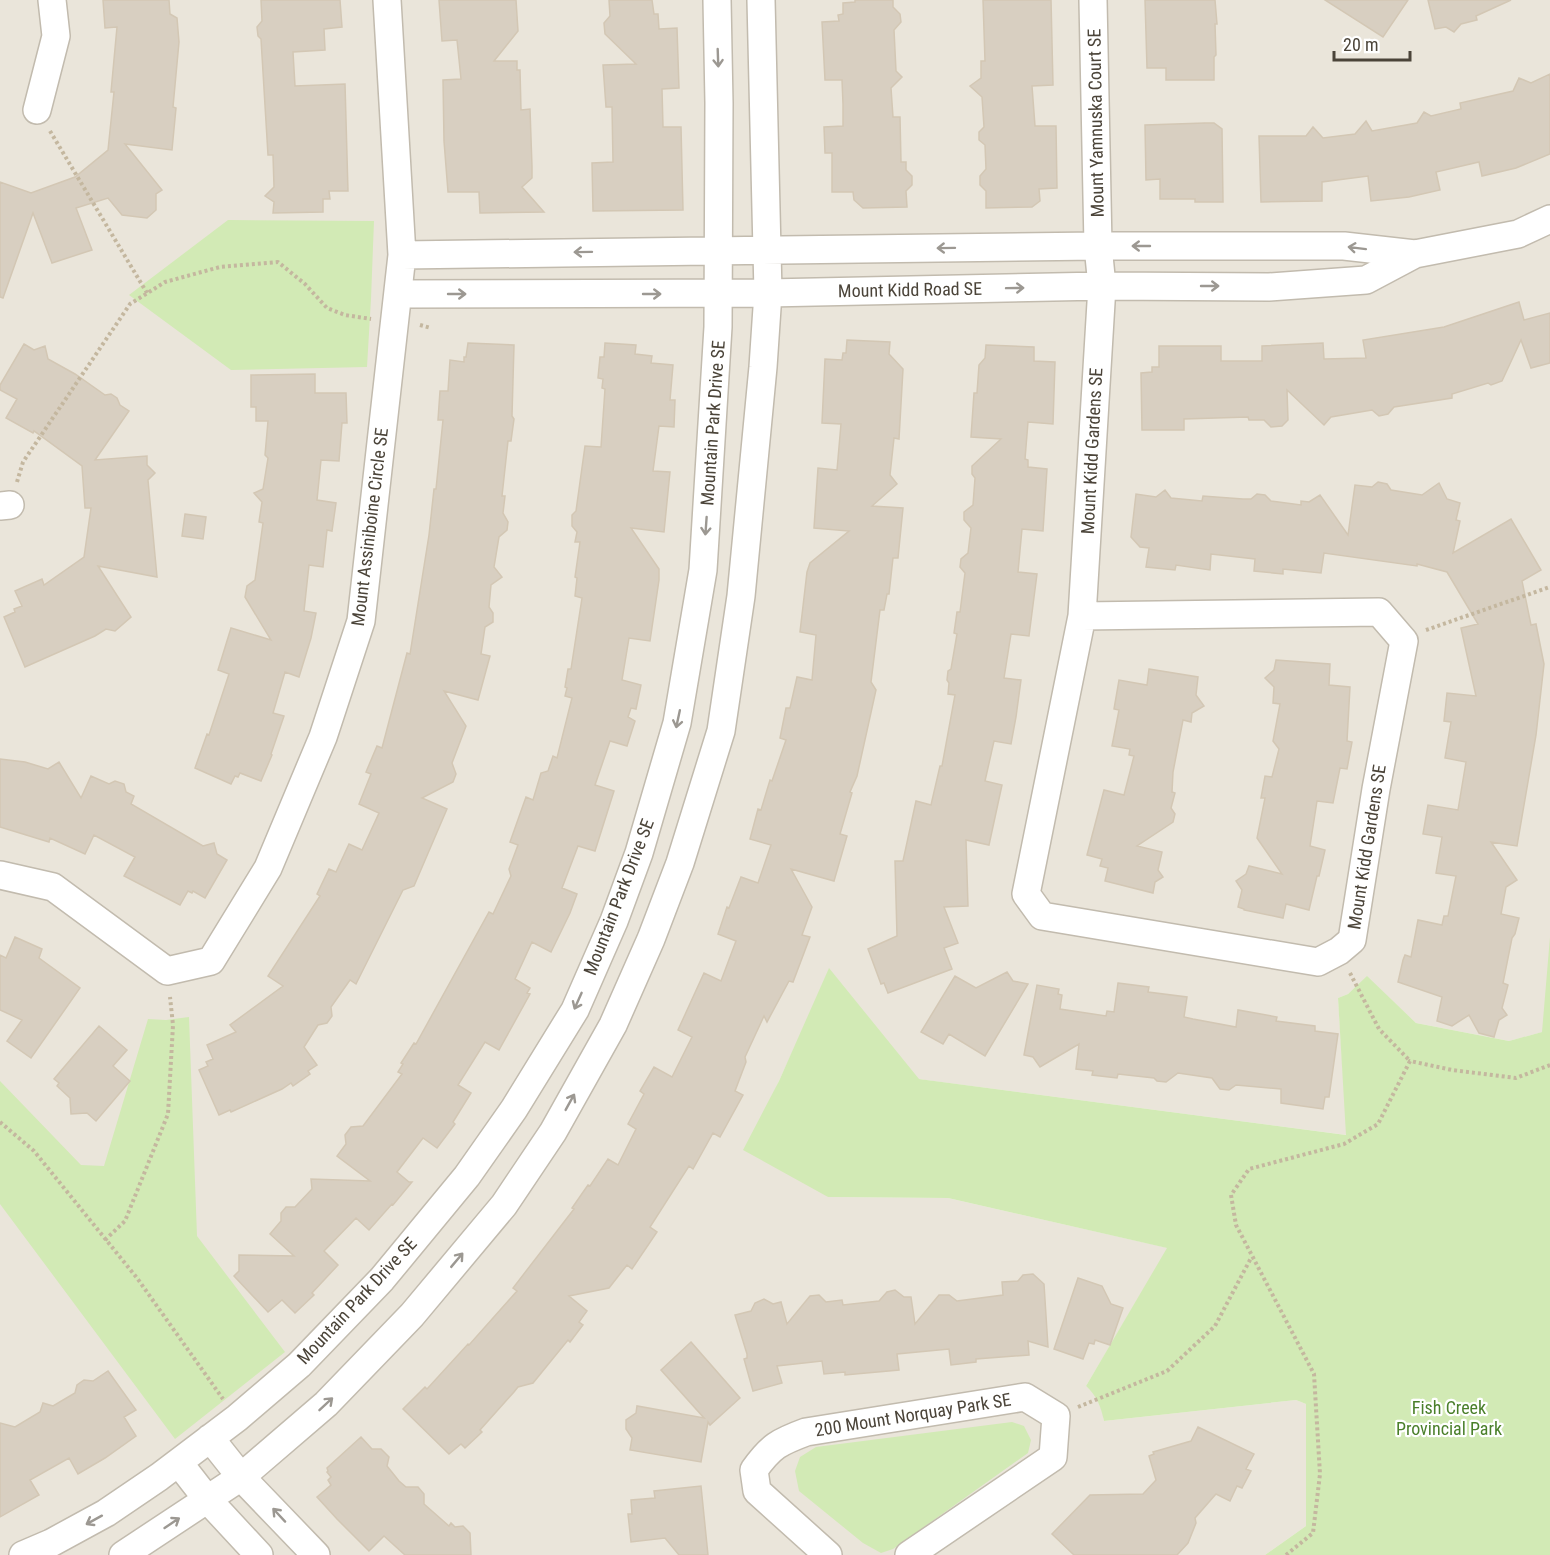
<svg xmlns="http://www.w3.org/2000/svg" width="1550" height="1555" viewBox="0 0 1550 1555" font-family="'Roboto Condensed',sans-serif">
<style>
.residential{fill:#eae5da}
.green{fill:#d2eab5}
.building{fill:#d8cfc1;stroke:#d3c7b4;stroke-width:1.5}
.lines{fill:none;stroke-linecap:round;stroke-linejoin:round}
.minor-casing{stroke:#c2bbae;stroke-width:30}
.path{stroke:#c4b79f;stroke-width:4;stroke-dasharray:3 3;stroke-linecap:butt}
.minor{stroke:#fff;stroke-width:27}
.oneway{stroke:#9c9892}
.labels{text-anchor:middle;stroke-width:4.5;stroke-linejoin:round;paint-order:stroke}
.street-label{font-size:18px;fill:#4b4439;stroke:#fff}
.park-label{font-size:18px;fill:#4a7f2a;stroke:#fff}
</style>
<rect width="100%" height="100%" fill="#f6f3ec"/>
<path class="residential" d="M0 0H1550V1030L1509 1041 1416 1023 1367 977 1348 994 1338 998 1347 1135 918 1079 829 969 816 1000 763 1116 828 1197 948 1198 1168 1248 1086 1386 1094 1393 1102 1410 1104 1421 1296 1400 1306 1404V1526L1265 1555H0Z"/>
<path class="green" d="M228 220 374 221 371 299 367 367 231 370 129 295Z
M1550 937V1555H1265L1306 1526V1404L1296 1400 1104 1421C1101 1407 1097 1396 1086 1386L1167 1248 948 1198 828 1197 743 1150 779 1081 829 968 919 1079 1346 1135 1338 998 1348 994 1367 976 1416 1023 1509 1041 1542 1032Z
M189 1017 197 1236 285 1352 175 1439 0 1204V1081L81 1165 104 1166 148 1019 166 1020Z
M1012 1422 1024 1426 1031 1440 1028 1453 893 1549 881 1553 863 1543 799 1491 795 1471 800 1457 816 1447Z"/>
<path class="building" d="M103 0H169L170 14 177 18 179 42 173 107 176 108 172 150 125 144 162 190 156 194V210L147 218 122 215 108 198 76 208 92 250 52 263 33 213 3 298 0 297V182L31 193 75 177 108 150 114 92H111L117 27 105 28Z
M261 0H340L342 27 324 29 325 50 293 52 295 86 345 84 348 191H329L330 199H323V212L273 213 274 202 265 196 274 187 273 155H268L261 39 258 36 257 27 262 21Z
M439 0H516L518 31 494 61H517V70H520L521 110 530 109 532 167V178L522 187 544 212 480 213 479 192H448L444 141 443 80 461 79 457 40 442 41Z
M609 0H652L654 14H658L659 29 677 28 679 88 662 89 663 127H681L683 210 593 211 592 163 613 162 612 107H606L603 65 636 64 605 34 604 23 610 16Z
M855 0H893V7L900 14 901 22 894 30 896 71 902 77 891 88 893 117H900L901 162H906V170L912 176V185L906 191 907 207 863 208 854 200 853 192H832V153H825L824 127 843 126V104L842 80H825L822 22 839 21 838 15 843 14V3L855 2Z
M983 0H1051L1053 85 1032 86 1035 126H1056L1057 188 1039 189 1040 201 1032 207 986 208V191L980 185V176L986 169 985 145 979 140V132L984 127 982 97 970 86 981 78V61H985Z
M1145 0H1215L1217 24H1215L1216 55 1214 57V80H1166V68H1147Z
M1325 0H1408L1383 37Z
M1428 0H1511L1476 16 1477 20 1461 24 1454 32 1446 27 1435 29Z
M1550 74V154L1516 168 1482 176 1479 162 1436 172 1440 190 1409 197 1371 201 1368 176 1322 182V201L1261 202 1259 136H1306L1313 127 1323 138 1355 134 1366 121 1372 131 1417 123 1424 112 1431 116 1461 109 1460 103 1513 91 1519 78 1531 83Z
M1205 123H1214L1222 129 1223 202H1195V199H1160V179L1146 180 1145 125Z
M1519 302 1524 320 1550 313V363L1531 368 1521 340 1502 381 1491 385 1488 383 1452 394V398L1394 407 1388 414 1379 416 1372 410 1331 417 1324 425 1287 390 1288 420 1282 426 1271 427 1264 420H1249L1248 417 1184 419V430H1142L1141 373 1152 372V367H1159V346H1221V361H1262V346L1323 343 1324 359 1366 358 1363 340 1444 327Z
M847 340 890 342 889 354 903 369 899 439 894 438 890 475 897 484 872 506 903 508 898 558H893L889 594H887L884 610H880L871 682 876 690 857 776 850 792 852 793 840 834 847 836 834 881 791 869 812 907 802 935 810 937 793 982 789 981 767 1022 764 1016 745 1057 746 1062 735 1091 743 1095 720 1137 713 1133 693 1169 689 1166 650 1227 657 1232 632 1269 627 1265 609 1288 569 1296 587 1311 579 1322 583 1325 570 1342 568 1340 533 1383 518 1387 514 1392 480 1430 482 1432 465 1448 461 1444 449 1454 403 1409 425 1387 427 1389 468 1344 469 1345 517 1291 513 1288 574 1209 572 1208 588 1185 590 1186 608 1159 618 1165 636 1129 628 1124 644 1094 640 1091 654 1067 672 1077 692 1037 678 1030 704 973 721 981 736 941 718 934 727 907 729 908 741 877 758 883 771 845 750 839 758 809 761 810 770 780 772 781 786 740 780 738 786 708H790L797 677 812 680 816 635 800 632 807 572 810 563 849 531 814 528 818 468 837 470 841 424 822 423 825 359 842 360 843 353H846Z
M468 343 514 345 512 416 514 419 511 441H508L502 496H505L503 513 508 522 507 530 499 537 494 567 502 577 491 585 489 607 493 613V622L485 627 481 654 490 656 478 700 444 691 466 726 452 763 456 774 453 782 422 798 447 809 414 886 403 890 356 984 350 980 331 1007 332 1016 327 1023 318 1025 304 1047 317 1065 308 1071 310 1074 293 1086 291 1083 282 1089 231 1112 230 1110 219 1115 199 1070 208 1066 206 1062 213 1059 207 1045 236 1032 230 1025 283 986 268 976 320 896 317 894 329 869 336 872 349 844 362 850 379 813 359 804 371 774 366 772 377 746 382 748 407 653 410 654 429 535 434 489H436L443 420H438L440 391H448L450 360 464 362V357H466Z
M605 343 636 345 635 354 652 356 651 363 673 365 670 400H675L674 427 659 426 653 471 670 472 664 532 631 528 659 569V580L650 641 629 638 622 680 641 685 636 709 631 708 628 717 635 721 627 746 610 741 595 785 614 791 595 851 578 846 562 888 577 894 570 913 551 952 532 942 515 979 530 988 527 993 530 994 499 1050 485 1042 458 1085 471 1093 453 1122 455 1124 437 1148 423 1138 397 1172 409 1182H412L393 1205 392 1204 369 1230 356 1218 324 1251 338 1265 312 1293 314 1295 295 1313 282 1300 268 1312 234 1276 239 1271V1255L294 1256 270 1234 281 1221V1213L286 1207H295L312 1189 311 1179 370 1181 337 1156 346 1144 345 1135 351 1127 363 1126 402 1074 398 1072 403 1064 401 1063 414 1043 416 1044 489 912 493 914 511 876 509 869 518 845 510 842 526 797 533 800 541 773 548 771 553 756 557 758 572 698 565 696 567 688 565 687 568 669H571L582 598 575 596 577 578 575 577 580 542H575L577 532 572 526V515L576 511 585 446 601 447 605 389 602 388 603 379 598 378 600 357H604Z
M24 344 34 350 45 346 48 359 75 374 105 395 111 394 117 398 120 405 129 411 95 460 147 456V465L155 473 148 480 157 577 98 566 131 617 115 631 106 629 95 636 25 667 4 617 15 612 14 609 22 606 15 591 42 579 44 585 84 557 91 508H85L82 466 34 431 33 433 6 418 17 399 0 390V385Z
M986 345 1034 347V361L1055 362 1053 424 1028 422 1025 459 1028 460V467L1047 469 1043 531 1022 529 1018 572 1037 574 1029 636 1011 634 1004 678 1021 680 1016 717 1011 744 994 741 985 781 1002 785 989 845 966 840 968 906 944 907 958 943 944 948 952 969 888 993 884 983 881 984 868 949 897 936 895 861H903L916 801 931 805 940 766H942L955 695 948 694 949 683 947 680 948 671 951 669 957 634 954 633 957 612H960L965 573 960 567 961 559 968 553 971 528 964 520V512L973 505 975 478 972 474V466L1001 439 971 437 974 393H977L979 365 985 358Z
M315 374V393H346L347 423H342L339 461 321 460 317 500 336 503 332 531 327 530 323 567 309 565 304 611 316 613 311 638 299 677 285 672 273 713 284 716 271 754 272 755 261 781 240 773 238 777 235 776 231 784 195 768 207 734 209 735 229 674 218 670 231 628 271 640 245 597 247 586 255 580 263 523 259 522 262 502 254 493 263 489 268 458 265 455 268 421H256V407H251V375Z
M1378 482 1387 484 1391 490 1422 495 1439 483 1447 499 1460 503 1456 520 1460 521 1453 553 1511 519 1541 570 1522 581 1531 625 1536 624 1544 664 1536 735 1517 846 1491 842 1517 880 1506 887 1501 914 1519 918 1515 934 1512 938 1503 983 1508 985 1502 1008 1507 1015 1499 1020 1494 1037 1479 1033 1469 1015 1452 1026 1437 1021 1442 997 1398 982 1403 960 1405 955 1411 957 1418 920 1442 925 1444 916H1448L1456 876 1436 873 1442 837 1423 834 1428 805 1458 810 1466 762 1445 758 1451 722 1444 721 1447 693 1476 696 1461 628 1478 624 1447 572 1417 564V566L1324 553 1321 573 1283 569V574L1254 571 1255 559 1211 554 1210 570 1176 565 1175 570 1146 567 1149 548 1140 547 1131 537 1136 494 1156 497 1165 490 1171 498 1202 501 1203 496 1243 499H1251L1257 494 1265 495 1271 501 1301 505V501L1309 502 1320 495 1348 535 1355 485 1372 487Z
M185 514 206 517 203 539 182 536Z
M1276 660 1330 664 1329 685 1350 687 1347 741 1352 742 1347 769 1340 768 1333 803 1317 801 1310 846 1325 850 1319 876H1317L1309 910 1286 904 1283 918 1244 910V909L1238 907 1242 890 1236 881 1246 874 1249 866 1282 874 1257 838 1265 798H1261L1265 776 1272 777 1279 749 1273 741 1280 704 1273 703 1274 687 1265 678 1274 670Z
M1149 669 1198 677 1196 695 1204 706 1192 713 1191 722 1183 720 1173 772 1172 792 1175 793 1171 808 1175 814 1173 822 1137 846 1162 852 1158 870 1163 877 1155 882 1153 893 1105 881 1108 868 1100 866 1102 859 1087 855 1104 790 1124 795 1134 756 1129 755 1130 749 1112 746 1119 710 1114 709 1119 680 1147 685Z
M0 759 25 762 48 769 59 762 81 798 91 776 109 784 115 781 124 784 126 792 134 796 131 804 203 846 214 843 217 854 227 860 205 898 193 891 192 893 188 891 180 905 124 876 135 857 94 835 85 854 50 838 49 842 0 827Z
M15 937 42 949 39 958 80 988 31 1058 7 1041 22 1020 0 1010V955L6 958Z
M1007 972 1013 981 1028 984 985 1056 949 1034 943 1044 921 1032 955 976 976 988Z
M1118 983 1149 987 1148 992 1187 997 1184 1017 1193 1019 1236 1027 1238 1010 1277 1017 1276 1021 1315 1026V1031L1338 1034 1329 1097H1325L1323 1109 1281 1103V1089L1236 1085 1229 1090 1220 1089 1212 1078 1178 1073 1166 1082 1157 1081 1154 1078 1118 1074 1117 1078 1092 1075 1093 1071 1076 1069 1079 1044 1040 1067 1033 1057 1024 1055 1037 985 1059 989 1058 994 1062 995 1060 1009 1106 1016 1107 1011 1114 1012Z
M99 1026 127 1050 113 1066 130 1081 96 1121 87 1113 71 1114 70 1098 57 1086 59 1083 54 1079Z
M1033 1274 1044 1284 1048 1347 1028 1341 1029 1355 976 1359V1362L951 1365 949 1349 897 1354 899 1370 845 1375V1372L824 1374 822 1361 777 1366 782 1383 753 1391 744 1359 747 1358V1354L735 1315 751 1311 755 1303 764 1299 773 1304 781 1302 787 1324 810 1296 819 1295 826 1302 842 1300 843 1305 879 1301 887 1292 895 1290 904 1297H911L915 1324 939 1295H949L957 1301 1003 1295 1002 1282 1018 1281 1023 1275Z
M1078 1278 1102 1286 1111 1304 1123 1308 1110 1345 1095 1340 1094 1344 1089 1343 1083 1359 1054 1349Z
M691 1342 740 1398 710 1425 708 1422 701 1462 630 1450 632 1438 626 1429V1420L636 1413 637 1406 704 1418 661 1370Z
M108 1371 136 1410 124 1417 136 1436 105 1458 78 1474 69 1458 30 1480 39 1495 0 1517V1423L15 1427 40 1412 43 1403 53 1406 75 1393 77 1385 84 1380 93 1381Z
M1198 1427 1254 1454 1246 1469 1251 1471 1242 1488 1237 1486 1230 1501 1216 1494 1195 1518 1196 1523 1188 1543 1177 1555H1074L1052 1534 1090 1495 1143 1494 1156 1480 1149 1456 1154 1454 1153 1452 1191 1441Z
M361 1437 372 1449H381L389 1457 387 1466 399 1481 406 1487H418L424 1494V1504L449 1526 451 1523 455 1527 463 1526 470 1533 471 1555H405L384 1536 369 1551 337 1519 317 1497 331 1485 328 1480 331 1477 327 1472 328 1471 327 1468Z
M701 1486 708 1555H679L665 1538 631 1542 628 1514H632L631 1500 655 1498 654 1491Z"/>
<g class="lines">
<g class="minor-casing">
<path id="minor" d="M37 110 56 36 52 0
M402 255 1098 246H1344L1415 254
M399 294 768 293 1102 286 1269 287 1366 280 1415 254 1518 234 1550 219
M0 506 10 505
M1082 616 1379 612 1404 641 1376 789 1352 940 1339 951 1318 962 1042 916 1026 894 1082 616 1102 286 1098 246 1093 0
M0 875 53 887 167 971 211 961 268 868 323 737 361 621 402 255 387 0
M210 1438 241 1477 316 1555
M179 1463 207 1499 259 1555
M23 1555 51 1543 106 1513 159 1477 237 1418 299 1365 382 1279 467 1176 514 1109 575 1010 614 921 639 853 677 723 703 570 718 327 719 103 717 0
M123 1555 241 1477 326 1404 412 1315 504 1205 553 1132 613 1025 651 939 680 863 721 731 741 596 763 367 768 293 761 0
M828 1555 757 1491 754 1470C771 1446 779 1442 806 1432L1025 1397 1056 1416 1053 1457 909 1555"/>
</g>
<path class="path" d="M50 131 147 293
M420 325 431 328
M17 482 23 462 130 304 165 282 220 267 278 262 305 284 327 308 345 315 371 319
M1426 630 1550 587
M1350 973 1379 1029 1410 1061
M0 1122 34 1151 137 1278 223 1399
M105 1240 125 1221 168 1114 173 1025 170 997
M1078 1407 1167 1371 1215 1326 1251 1258
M1286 1555 1313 1533 1320 1474 1314 1374 1236 1225 1231 1195 1249 1169 1344 1144 1378 1124 1410 1061 1452 1070 1516 1078 1550 1065"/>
<use href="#minor" class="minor"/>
</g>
<defs><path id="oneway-shaft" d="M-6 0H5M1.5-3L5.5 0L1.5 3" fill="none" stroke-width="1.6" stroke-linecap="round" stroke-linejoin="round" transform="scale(1.5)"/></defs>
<g class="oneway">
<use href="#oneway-shaft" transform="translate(718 58) rotate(88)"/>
<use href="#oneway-shaft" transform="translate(1141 246) rotate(-180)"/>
<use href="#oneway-shaft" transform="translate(946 248) rotate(179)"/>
<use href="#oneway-shaft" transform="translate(1357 248) rotate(-173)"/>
<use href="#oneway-shaft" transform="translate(583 252) rotate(179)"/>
<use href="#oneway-shaft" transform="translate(1210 286)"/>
<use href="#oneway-shaft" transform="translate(1015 288) rotate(-1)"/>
<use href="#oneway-shaft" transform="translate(457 294)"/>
<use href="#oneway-shaft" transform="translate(652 294)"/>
<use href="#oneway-shaft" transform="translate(706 526) rotate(94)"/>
<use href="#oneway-shaft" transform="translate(678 719) rotate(102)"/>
<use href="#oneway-shaft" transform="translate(578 1001) rotate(114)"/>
<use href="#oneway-shaft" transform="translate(570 1102) rotate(-61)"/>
<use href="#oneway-shaft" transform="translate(457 1260) rotate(-50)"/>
<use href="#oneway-shaft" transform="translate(326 1404) rotate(-43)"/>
<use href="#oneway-shaft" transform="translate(279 1515) rotate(-133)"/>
<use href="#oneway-shaft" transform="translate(94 1520) rotate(151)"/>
<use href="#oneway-shaft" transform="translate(172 1523) rotate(-34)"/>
</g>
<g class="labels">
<g class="street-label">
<text transform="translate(1096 123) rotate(-91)" y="6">Mount Yamnuska Court SE</text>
<text transform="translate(910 290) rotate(-1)" y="6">Mount Kidd Road SE</text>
<text transform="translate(713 423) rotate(-86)" y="6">Mountain Park Drive SE</text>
<text transform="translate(1092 451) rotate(-87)" y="6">Mount Kidd Gardens SE</text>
<text transform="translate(370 527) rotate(-83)" y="6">Mount Assiniboine Circle SE</text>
<text transform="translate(1367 847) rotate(-81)" y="6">Mount Kidd Gardens SE</text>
<text transform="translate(619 897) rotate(-69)" y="6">Mountain Park Drive SE</text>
<text transform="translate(357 1301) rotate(-47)" y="6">Mountain Park Drive SE</text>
<text transform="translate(913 1415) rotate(-9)" y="6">200 Mount Norquay Park SE</text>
</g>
<g class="park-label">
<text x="1449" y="1414">Fish Creek<tspan x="1449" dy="21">Provincial Park</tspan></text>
</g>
</g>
<path d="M1334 51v9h76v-9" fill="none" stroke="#4b4439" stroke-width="3"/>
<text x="1343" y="51" font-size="18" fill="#4b4439" stroke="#ffffff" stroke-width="4.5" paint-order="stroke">20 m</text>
</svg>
